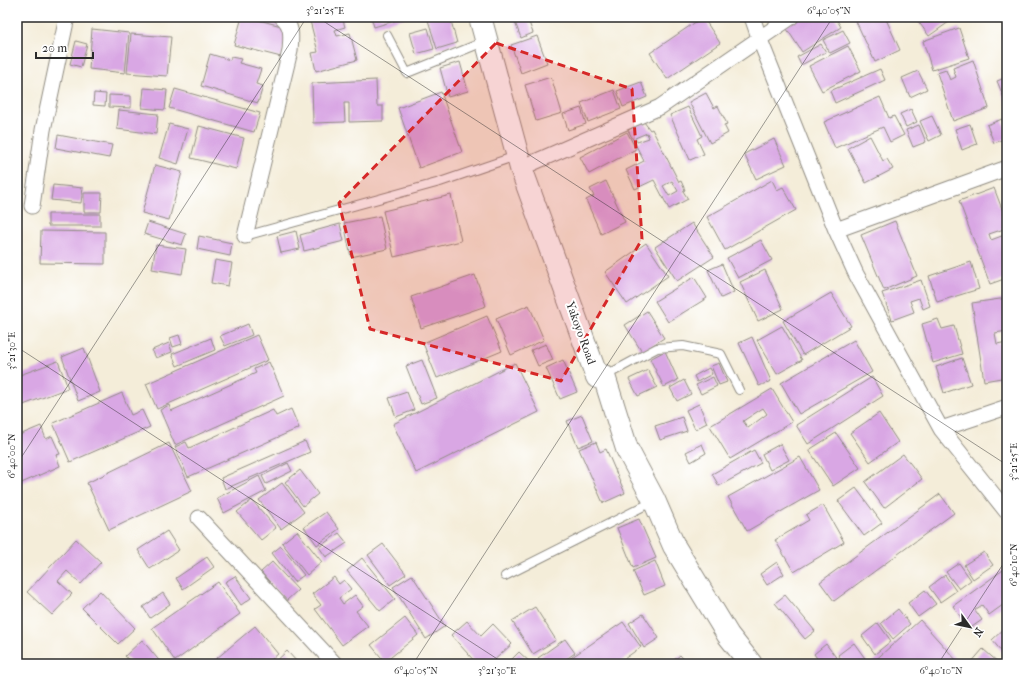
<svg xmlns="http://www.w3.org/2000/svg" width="1024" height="681" viewBox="0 0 1024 681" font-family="'IM FELL French Canon',serif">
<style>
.building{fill:#d9a7e4;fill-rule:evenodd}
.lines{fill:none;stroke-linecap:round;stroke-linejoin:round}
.service-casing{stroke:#908c82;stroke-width:10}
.minor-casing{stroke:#908c82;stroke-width:17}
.secondary-casing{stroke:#908c82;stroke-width:24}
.service{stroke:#fff;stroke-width:8}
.minor{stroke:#fff;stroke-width:15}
.secondary{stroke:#fff;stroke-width:22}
.marked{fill:#d62828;fill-opacity:0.2;stroke:#d62828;stroke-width:3;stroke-dasharray:8 5;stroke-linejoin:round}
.ticks{fill:none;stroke:#2b2b2b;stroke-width:1;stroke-opacity:0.45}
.labels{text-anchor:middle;stroke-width:4;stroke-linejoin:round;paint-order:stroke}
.street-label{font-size:12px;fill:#2b2b2b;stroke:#fff}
.neatline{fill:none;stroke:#2b2b2b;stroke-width:1.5}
.ticks-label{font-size:10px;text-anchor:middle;fill:#2b2b2b}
</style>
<rect width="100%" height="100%" fill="#fff"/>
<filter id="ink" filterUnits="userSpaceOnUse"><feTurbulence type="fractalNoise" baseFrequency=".025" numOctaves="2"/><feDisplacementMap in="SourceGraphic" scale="8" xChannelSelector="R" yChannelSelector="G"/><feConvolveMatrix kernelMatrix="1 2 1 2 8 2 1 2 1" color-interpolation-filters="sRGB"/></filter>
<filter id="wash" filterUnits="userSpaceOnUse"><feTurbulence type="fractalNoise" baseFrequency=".012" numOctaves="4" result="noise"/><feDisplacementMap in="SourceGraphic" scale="16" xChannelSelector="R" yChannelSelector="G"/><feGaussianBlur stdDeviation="0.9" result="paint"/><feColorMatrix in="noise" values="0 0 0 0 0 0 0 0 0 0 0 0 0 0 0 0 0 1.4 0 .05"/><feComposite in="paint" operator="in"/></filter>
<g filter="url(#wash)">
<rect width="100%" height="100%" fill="#f4edd9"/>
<g id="blocks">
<path class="building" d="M242 17H247L289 28 281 57 234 45Z
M309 17H342L345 27 335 30 337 36 350 33 357 60 316 71 312 53 318 52Z
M371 17H407L374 27Z
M427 17H450L457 43 437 49Z
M513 17H527L533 33 521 38Z
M703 17 720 43 667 79 650 53Z
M800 17H835L841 27 802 52 785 26Z
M854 17H885L900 50 875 62Z
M915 17H956L929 36Z
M428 28 434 49 416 54 410 33Z
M959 28 969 58 932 70 923 41Z
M92 29 129 33 125 73 89 69Z
M843 30 850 43 830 53 823 40Z
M131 34 171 37 167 76 127 73Z
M537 36 547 63 521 73 511 45Z
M76 41 87 44 81 67 70 64Z
M821 44 826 52 801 65 797 57Z
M848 46 861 71 822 91 809 66Z
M210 54 230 60 231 57 241 59 239 63 261 69 256 84 263 86 258 103 201 86Z
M973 60 989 108 953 121 937 73 946 70 950 80 956 77 953 68Z
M460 62 468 91 448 97 440 68Z
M880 69 885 80 835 103 830 91Z
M918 71 927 89 910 97 902 78Z
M551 77 562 113 536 121 525 85Z
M1007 77V105L997 81Z
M376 80 377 106H383V121L349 122V103H344L345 122 313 123 312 83Z
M641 82 647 97 623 107 617 91Z
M144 88 167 90 165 110 142 108Z
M175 89 260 113 254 132 169 108Z
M614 90 621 109 588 122 581 103Z
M441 92 462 152 419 168 398 108Z
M94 93 106 94 105 106 93 105Z
M706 93 714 108 718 106 727 124 724 125 728 133 710 143 689 102Z
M109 95 131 96V108L109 107Z
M880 97 889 118 894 116 904 135 890 142 883 127 835 148 824 122Z
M688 107 702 136 697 139 704 154 690 160 670 115Z
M581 108 586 124 568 130 563 114Z
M911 109 917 122 906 127 900 114Z
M119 110 158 114 156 134 117 129Z
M932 116 941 135 929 141 920 121Z
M1002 119 1007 131V138L994 143 987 125Z
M644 122 650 130 652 129 679 182 681 181 685 190 683 191 688 199 669 209 654 180 635 189 626 170 644 161 628 130ZM647 133 649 138 637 142 635 138ZM672 181 678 191 669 196 663 186Z
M169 124 188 129 178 164 159 158Z
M970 124 977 144 962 150 955 129Z
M919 125 926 142 913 147 906 130Z
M199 126 244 138 236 169 191 158Z
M627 132 636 149 589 174 580 157Z
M58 135 112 145 109 158 56 148Z
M870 136 883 161 887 159 893 169 866 183 848 148Z
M774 139 786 165 756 179 744 154Z
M155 165 182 172 169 220 142 213Z
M772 180 777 190 783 187 796 210 725 250 707 217Z
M606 181 625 222 601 234 586 200 594 196 590 189Z
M53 185 83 188 81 203 51 200Z
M994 188 1007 222V228L989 234 991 240 1007 234V278L990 284 959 201Z
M84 193H102L101 212H84Z
M451 195 461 241 394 257 383 211Z
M48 214H100V226H48Z
M380 216 387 249 351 257 344 223Z
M895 221 917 276 884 290 861 235Z
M148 222 186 234 182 245 144 234Z
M692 223 714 257 677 281 655 247Z
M340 224 344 241 304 251 300 235Z
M41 231 105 232V264L40 263Z
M296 231 300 249 281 253 277 236Z
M199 236 232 243 230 256 197 249Z
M761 240 772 260 738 278 727 258Z
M646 243 668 276 627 304 605 272Z
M156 245 186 249 182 274 152 269Z
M215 260 232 263 228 286 211 283Z
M971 262 979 289 937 302 929 276Z
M722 264 734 292 721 298 708 270Z
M765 270 783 309 758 321 740 282Z
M475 275 486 306 421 328 411 297Z
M694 277 707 298 668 322 655 301Z
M921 280 930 306 923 309 919 298 910 301 914 312 892 320 882 293Z
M831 293 851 326 803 355 783 321Z
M1007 298V331L995 333 997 344 1007 342V377L984 381 972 303Z
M529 305 544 340 511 355 496 319Z
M647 311 664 338 642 352 625 325Z
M487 316 502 351 437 378 423 343Z
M938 319 942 329 954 326 962 354 933 363 922 324Z
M248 324 252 335 225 346 220 336Z
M782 326 802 360 777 374 757 340Z
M179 335 182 344 173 347 170 338Z
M257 335 268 360 157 409 146 384Z
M752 337 771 381 759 386 739 343Z
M211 338 215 350 177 366 172 354Z
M854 340 872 372 799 414 781 383Z
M169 343 172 352 156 358 152 350Z
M546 344 553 360 538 366 531 350Z
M84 348 100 392 78 401 62 357Z
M665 351 678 380 664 387 650 359Z
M962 358 971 384 944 393 936 367Z
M422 360 437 398 421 404 406 366Z
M563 360 577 392 560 399 546 368Z
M58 361 68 388 18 407 17 376Z
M269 362 284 396 175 445 160 410 169 405 171 411 256 373 254 369Z
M515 363 539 412 416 473 393 424Z
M719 363 727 382 719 385 711 366Z
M709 368 712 374 697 382 694 376Z
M648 370 657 387 638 396 629 379Z
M713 377 717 386 701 394 696 385Z
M872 377 883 396 808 444 796 425Z
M684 380 691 394 677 401 670 388Z
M772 389 792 422 730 459 710 426ZM763 408 767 414 748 428 743 421Z
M407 392 414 410 396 417 389 398Z
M122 393 131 415 142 410 150 427 70 462 53 423Z
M699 404 707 423 695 429 686 410Z
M291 409 299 428 188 477 175 447 186 442 189 448 273 410 276 416Z
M879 413 898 442 870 462 850 433Z
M582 415 593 441 578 447 567 421Z
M682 417 687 431 660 440 655 426Z
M41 426 46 439 52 436 60 454 56 455 60 466 17 485V436Z
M836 433 860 468 833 486 809 450Z
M305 441 310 452 225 489 221 478Z
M596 442 600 452 606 449 625 493 603 503 579 449Z
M169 443 192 491 109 530 87 483Z
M702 444 706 453 691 462 686 452Z
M780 444 789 460 770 470 762 454Z
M754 450 761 463 719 486 712 474Z
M903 454 922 479 884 508 865 482Z
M800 457 819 490 747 531 728 497Z
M288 463 292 471 266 484 262 476Z
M300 470 318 494 303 506 285 482Z
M259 476 266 491 224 513 217 498Z
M282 483 304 512 281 529 259 500Z
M856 488 882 523 864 536 838 501Z
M940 494 954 513 834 601 820 582Z
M252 500 276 528 261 540 237 512Z
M823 505 844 542 794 572 775 540 809 520 806 515Z
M326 512 339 529 317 545 304 527Z
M639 519 656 558 633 568 617 528Z
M167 531 179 550 150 569 138 550Z
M297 531 322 562 307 575 282 543Z
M339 533 347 543 326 557 319 547Z
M76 539 101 562 81 584 67 571 58 581 72 594 52 615 27 592Z
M383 544 406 574 390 585 368 555Z
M281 546 304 575 294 582 272 553Z
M984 552 993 565 973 579 964 565Z
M207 557 214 567 183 589 176 578Z
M362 558 395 599 380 611 347 571Z
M655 561 665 586 644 595 633 571Z
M272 562 298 590 286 601 261 572Z
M777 562 784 574 767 585 760 574Z
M959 563 971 580 959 589 946 572Z
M1003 570 1007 575V602L989 615 982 605 975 610 982 620 969 629 953 606Z
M412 575 445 626 426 639 393 587Z
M945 575 956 591 940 602 929 587Z
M235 576 251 598 241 605 225 582Z
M334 577 339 584 344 580 351 589 339 598 343 604 355 595 363 606 356 611 368 626 342 645 315 609 321 605 312 594Z
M218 582 240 614 175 661 152 628Z
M925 590 936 604 918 617 908 603Z
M100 591 135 628 118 644 82 608Z
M163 593 170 604 150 618 143 607Z
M785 595 815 631 805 639 775 603Z
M535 607 556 640 533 654 512 621Z
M898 609 910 624 893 639 881 623Z
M643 614 659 638 644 648 629 623Z
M405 618 418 635 385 662 371 645Z
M920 620 957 661 954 664H871Z
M467 621 481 636 493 624 512 644 490 664H477L451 635Z
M623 622 641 647 617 664H562Z
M878 623 891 641 875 654 862 636Z
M255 626 278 654 266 664H210Z
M1007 626V658L992 640Z
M565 639 575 653 559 664H542L538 658Z
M142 640 162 664H132L125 656Z
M854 643 867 661 862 664H845L838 655Z
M826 644 841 664H821L814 654Z
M983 649 1000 664H970Z
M287 651 298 663 273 664Z
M519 652 532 664H507Z
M680 655 688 664H674L672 662Z"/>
</g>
</g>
<g filter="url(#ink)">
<use href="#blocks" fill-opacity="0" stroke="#908c82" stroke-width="1"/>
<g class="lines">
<g class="service-casing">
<path id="service" d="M387 35 407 73 486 41
M245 236 440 182 516 156
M605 376 657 348 683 346 721 354 739 390
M505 576 654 501"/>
</g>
<g class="minor-casing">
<path id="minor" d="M752 17 760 40 836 230 856 274 941 429 1007 512
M521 168 660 107 791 17
M32 206 43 130 67 17
M836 230 1007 168
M245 236 290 51C291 37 293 26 282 17
M941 429 1007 407
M199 518 335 664"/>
</g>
<g class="secondary-casing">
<path id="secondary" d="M480 17 521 168 597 377 604 376 627 449 654 500 674 546 728 635 751 664"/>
</g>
<use href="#service" class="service"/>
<use href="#minor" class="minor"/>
<use href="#secondary" class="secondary"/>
</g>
</g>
<path class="marked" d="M496 43 632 89 642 239 561 381 370 329 339 203Z"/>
<path class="ticks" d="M317 17 1007 465M17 347 505 664M17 464 307 17M413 664 833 17M938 664 1007 558"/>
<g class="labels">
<g class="street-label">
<text transform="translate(581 333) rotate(70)" y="4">Yakoyo Road</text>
</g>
</g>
<rect width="1024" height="681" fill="none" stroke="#fff" stroke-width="44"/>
<g transform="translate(970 627) rotate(123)" stroke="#ffffff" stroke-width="3" paint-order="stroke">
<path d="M0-3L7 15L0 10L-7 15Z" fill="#2b2b2b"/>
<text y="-6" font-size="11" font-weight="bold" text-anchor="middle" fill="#2b2b2b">N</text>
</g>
<path d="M36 52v6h57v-6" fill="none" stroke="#2b2b2b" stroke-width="2"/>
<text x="42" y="52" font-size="12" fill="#2b2b2b" stroke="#ffffff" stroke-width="3" paint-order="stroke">20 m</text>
<rect x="22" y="22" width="980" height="637" class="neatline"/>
<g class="ticks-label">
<text x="325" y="14">3°21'25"E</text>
<text x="829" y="14">6°40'05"N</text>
<text transform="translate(11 351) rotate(-90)" y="4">3°21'30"E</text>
<text transform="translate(11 456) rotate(-90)" y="4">6°40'00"N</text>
<text transform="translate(1013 462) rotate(-90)" y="4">3°21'25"E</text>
<text transform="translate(1013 565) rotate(-90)" y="4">6°40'10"N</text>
<text x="416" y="674">6°40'05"N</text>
<text x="497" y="674">3°21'30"E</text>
<text x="941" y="674">6°40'10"N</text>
</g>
</svg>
